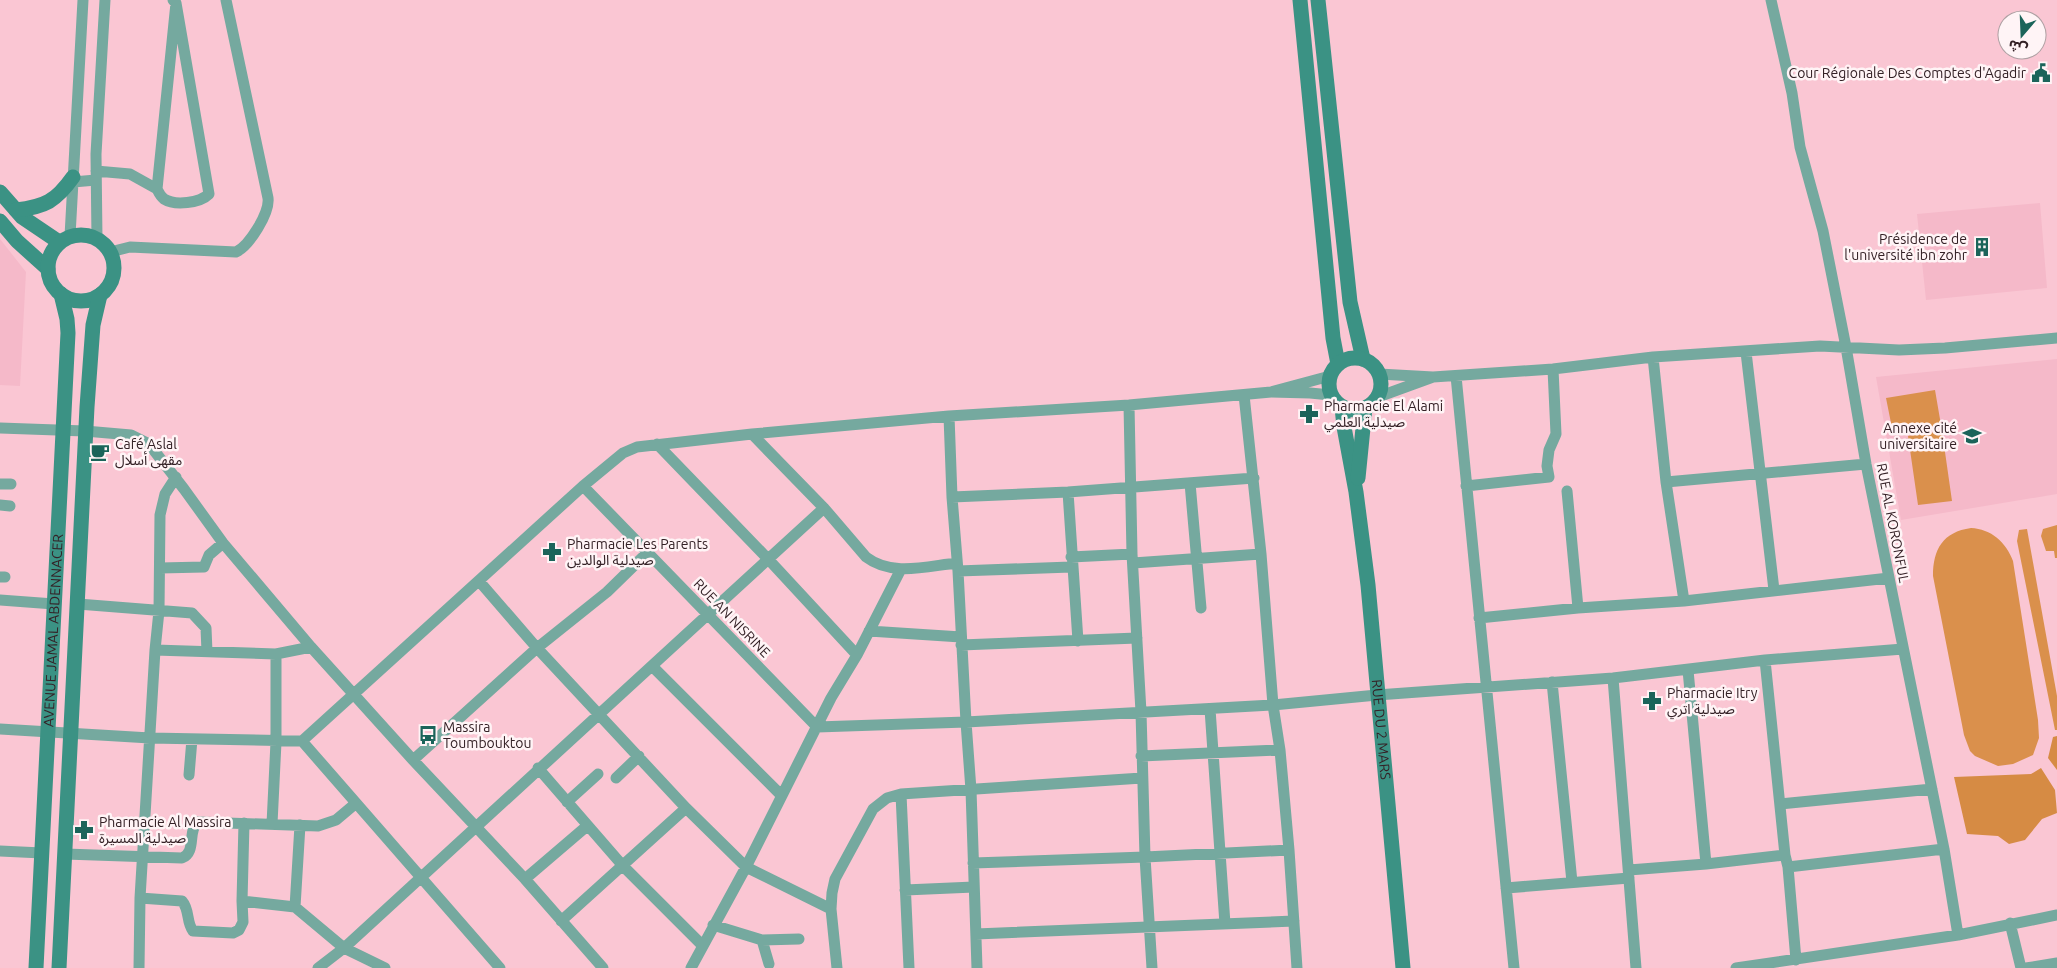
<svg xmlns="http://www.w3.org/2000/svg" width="2057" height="968" viewBox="0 0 2057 968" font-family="Ubuntu,'Noto Sans Arabic',sans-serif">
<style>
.built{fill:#f5b9c9}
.green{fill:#da904c}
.forest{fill:#d68b44}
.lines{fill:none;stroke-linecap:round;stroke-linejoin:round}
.street{stroke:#75a99f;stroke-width:11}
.secondary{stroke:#3b9284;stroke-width:15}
.labels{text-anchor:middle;stroke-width:5;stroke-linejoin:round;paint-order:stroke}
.poi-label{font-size:14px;fill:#342126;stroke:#fff4f6;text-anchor:start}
.street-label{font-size:14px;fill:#342126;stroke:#fff4f6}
</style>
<rect width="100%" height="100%" fill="#fac6d3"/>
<path class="built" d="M2040 203 2047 288 1926 300 1917 214Z
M0 239 26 272 20 386 0 385Z
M2057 359V494L1901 520 1876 377Z"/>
<path class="green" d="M1935 390 1941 425 1893 433 1886 398Z
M1942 431 1952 501 1918 505 1908 436Z
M2057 525V558H2055L2054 551H2046L2041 536 2043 529Z
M1971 528C1991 529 2006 542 2013 561L2038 720 2039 738 2033 755 2013 764 1998 766 1975 756 1970 751 1964 735 1933 576C1933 549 1943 532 1971 528Z
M2027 529 2057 696V730H2055L2017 541 2019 530Z"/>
<path class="forest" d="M2057 736V770L2048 758 2053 737Z
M2041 768 2055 790 2057 813 2042 819 2025 840 2009 844 1998 836 1967 834 1954 777 2031 774Z"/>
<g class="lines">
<path class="street" d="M173 0 176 3 209 194C200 203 175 206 164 199 160 196 159 193 157 189L176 3
M1771 0 1792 93 1800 147 1823 231 1846 347 1866 464 1944 849 1958 935
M96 171 130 174 157 189
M73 182 96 180
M70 236 83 0
M97 239 96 154 105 0
M110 252 130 247 236 252C249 246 270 213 268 198L226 0
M1746 352 1774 590
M1653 357 1666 482 1684 601
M1330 376 1271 392 1310 393 1331 395
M1456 376 1514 968
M1433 377 1553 369 1653 357 1820 346 1899 350 1945 348 2057 338
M1244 395 1261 554 1273 705 1280 750 1289 850 1297 968
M1378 397 1433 377 1379 374
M1129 405 1132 554 1141 712 1145 857 1152 968
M949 416 952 497 958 571 966 722 971 790 977 968
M0 428 85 431 131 435 149 444 184 489 223 543 311 647 413 760 525 879 603 968
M752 434 824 508 866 557C892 577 927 566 957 563
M657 444 769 560 857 655
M1666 482 1866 464
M1190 483 1201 608
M0 484H11
M583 486 817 727 966 722 1273 705 1377 695 1613 678 1765 660 1903 649
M1466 486 1549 477 1547 466 1549 450 1556 434 1553 369
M1567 491 1578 608
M1068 492 1078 641
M952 497 1068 492 1254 478
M0 505 10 506
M1071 557 1132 554
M1133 563 1261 554
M160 568 204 567 209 555 223 543
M958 571 1071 567
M0 577H5
M479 581 537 648 686 808 746 867 831 909 837 968
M0 600 54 604
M78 604 192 613 206 628 207 652
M1479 618 1578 608 1684 601 1889 578
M869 631 961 637
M961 645 1137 638
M155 650 276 654
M1765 660 1785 855 1788 867 1796 960
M653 667 781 795
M1688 670 1706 864
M1613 678 1636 968
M1552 682 1572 882
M1210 709 1225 924
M0 729 150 738 302 741 583 486 623 453 637 447 752 434 949 416 1129 405 1271 392
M302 741 500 968
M1141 756 1280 750
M413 760 537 648 607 592 648 552
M538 768 623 866 703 946
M189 775 192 739
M616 778 639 756
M901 794 909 968
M567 802 598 774
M1780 804 1932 789
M272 824 276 742V654L311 647
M0 851 42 853
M65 854 182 858C197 852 187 830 198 822L318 826 336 820 355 804
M973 863 1145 857 1289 850
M1788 867 1944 849
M1629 870 1706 864 1785 855
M525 879 587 826
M1506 888 1629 878
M905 890 974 887
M140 898 182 901C190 910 186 922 193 931L233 933 239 930 243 922 242 901 244 823
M242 901 295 907 344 948 385 968
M295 907 300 825
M831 909 832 893 835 879 873 809 887 798 901 794 1142 778
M561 921 686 808
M2010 923 2021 968
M713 925 762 940 769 964
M976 934 1294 921
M762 940 799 939
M139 968 140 898 155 650 159 611 160 515 165 494 176 477
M318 968 344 948 824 508
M691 968 746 867 831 698 857 655 901 569
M1736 968 1958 935 2057 915
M2026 968 2057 963"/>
<g class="secondary">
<path d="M1300 0 1333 338 1338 364"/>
<path d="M1318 0 1350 302 1363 359"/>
<path d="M0 192 22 217 59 242"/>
<path d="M16 210C45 207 56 201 73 177"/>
<path d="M0 221 17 241 48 269"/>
<circle cx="81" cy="268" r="33"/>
<circle cx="1355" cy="384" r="26"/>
<path id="s1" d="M1342 407 1344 427 1356 492 1368 585 1403 968"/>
<path d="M1358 478 1365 408"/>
<path id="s2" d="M36 968 68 333 67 319 61 294"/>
<path d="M59 968 87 407 93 325 100 295"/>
</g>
</g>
<defs>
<g id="civic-bare" transform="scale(1.5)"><path d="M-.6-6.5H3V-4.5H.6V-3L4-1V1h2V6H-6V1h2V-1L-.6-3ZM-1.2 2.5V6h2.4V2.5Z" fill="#1b645a" stroke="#fff4f6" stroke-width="2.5" paint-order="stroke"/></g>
<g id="building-bare" transform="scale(1.5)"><path d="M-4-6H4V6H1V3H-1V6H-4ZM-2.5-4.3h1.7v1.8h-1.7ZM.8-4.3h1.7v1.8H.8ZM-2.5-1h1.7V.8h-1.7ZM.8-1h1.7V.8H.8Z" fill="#1b645a" stroke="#fff4f6" stroke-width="2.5" paint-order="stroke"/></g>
<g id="pharmacy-bare" transform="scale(1.5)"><path d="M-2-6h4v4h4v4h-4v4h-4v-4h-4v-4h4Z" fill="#1b645a" stroke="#fff4f6" stroke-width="2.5" paint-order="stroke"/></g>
<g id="university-bare" transform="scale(1.5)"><path d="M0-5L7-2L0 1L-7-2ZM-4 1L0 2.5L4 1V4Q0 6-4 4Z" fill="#1b645a" stroke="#fff4f6" stroke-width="2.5" paint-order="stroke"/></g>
<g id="cafe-bare" transform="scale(1.5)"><path d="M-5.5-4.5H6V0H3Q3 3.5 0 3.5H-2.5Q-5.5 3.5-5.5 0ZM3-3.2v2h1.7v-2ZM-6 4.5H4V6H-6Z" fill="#1b645a" stroke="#fff4f6" stroke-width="2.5" paint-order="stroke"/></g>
<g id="bus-bare" transform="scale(1.5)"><path d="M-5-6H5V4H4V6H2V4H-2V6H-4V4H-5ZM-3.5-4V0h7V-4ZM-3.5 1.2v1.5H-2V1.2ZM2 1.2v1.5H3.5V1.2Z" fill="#1b645a" stroke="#fff4f6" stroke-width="2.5" paint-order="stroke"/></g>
</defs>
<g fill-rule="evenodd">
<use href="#civic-bare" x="2041" y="73"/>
<use href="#building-bare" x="1982" y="247"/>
<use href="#pharmacy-bare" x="1309" y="414"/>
<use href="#university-bare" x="1972" y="436"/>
<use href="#cafe-bare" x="100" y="452"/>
<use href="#pharmacy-bare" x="552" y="552"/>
<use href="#pharmacy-bare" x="1652" y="701"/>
<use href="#bus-bare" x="428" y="735"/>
<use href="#pharmacy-bare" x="84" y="830"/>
</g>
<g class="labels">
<g class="poi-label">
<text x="2026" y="78" text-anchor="end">Cour Régionale Des Comptes d'Agadir</text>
<text x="1967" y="244" text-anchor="end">Présidence de<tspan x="1967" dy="16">l'université ibn zohr</tspan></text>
<text x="1324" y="411">Pharmacie El Alami<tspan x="1324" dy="16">صيدلية العلمي</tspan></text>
<text x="1957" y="433" text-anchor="end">Annexe cité<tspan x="1957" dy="16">universitaire</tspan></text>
<text x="115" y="449">Café Aslal<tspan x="115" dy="16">مقهى أسلال</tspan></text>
<text x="567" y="549">Pharmacie Les Parents<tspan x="567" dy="16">صيدلية الوالدين</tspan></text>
<text x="1667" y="698">Pharmacie Itry<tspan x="1667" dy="16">صيدلية اتري</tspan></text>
<text x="443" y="732">Massira<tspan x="443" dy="16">Toumbouktou</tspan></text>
<text x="99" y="827">Pharmacie Al Massira<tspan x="99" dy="16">صيدلية المسيرة</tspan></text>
</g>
<g class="street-label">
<text transform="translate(1893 523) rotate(79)" y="5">RUE AL KORONFUL</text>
<text transform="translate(732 618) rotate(46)" y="5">RUE AN NISRINE</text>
<text dy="5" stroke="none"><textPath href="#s2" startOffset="338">AVENUE JAMAL ABDENNACER</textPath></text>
<text dy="5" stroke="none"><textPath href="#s1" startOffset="325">RUE DU 2 MARS</textPath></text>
</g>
</g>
<g transform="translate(2022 35) rotate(199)"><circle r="24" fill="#fff4f6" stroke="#aea0a3"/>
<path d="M0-4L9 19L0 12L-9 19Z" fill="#1b645a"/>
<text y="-8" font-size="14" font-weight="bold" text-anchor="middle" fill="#342126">ش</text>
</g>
</svg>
